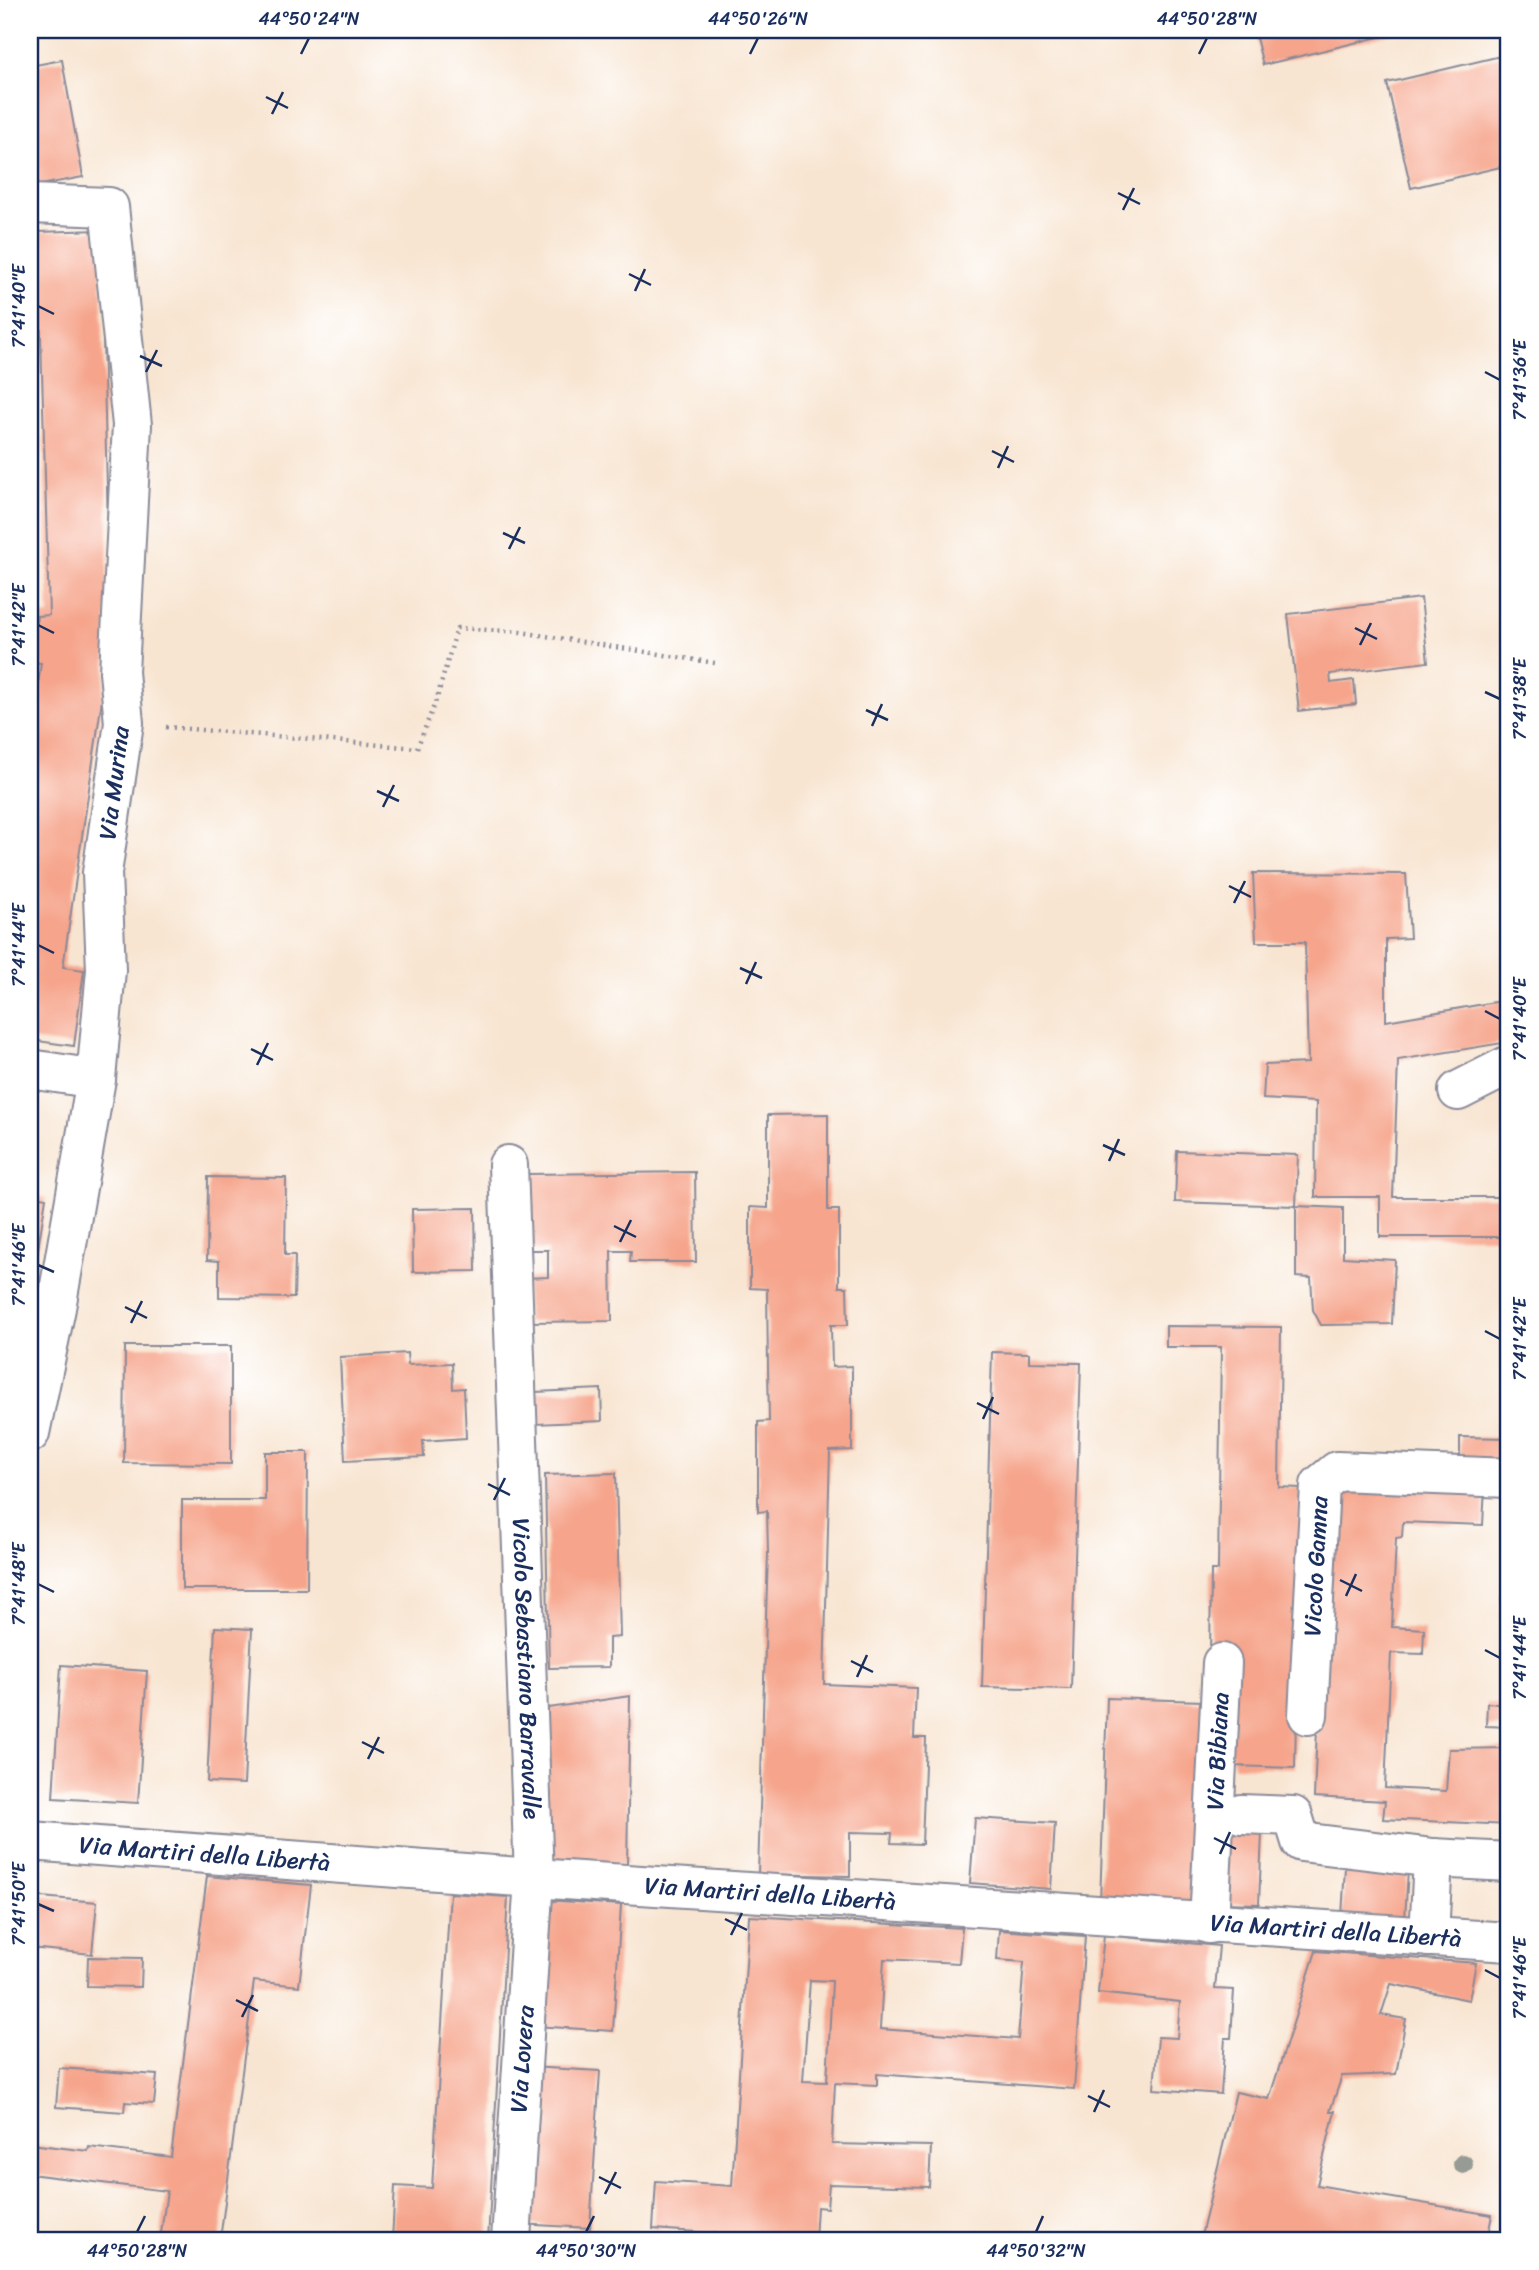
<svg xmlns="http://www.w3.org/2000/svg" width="1539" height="2270" viewBox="0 0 1539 2270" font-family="Sriracha,sans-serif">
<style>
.building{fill:#f6a58c;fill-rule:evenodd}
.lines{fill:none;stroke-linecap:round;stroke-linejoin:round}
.street-casing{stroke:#8a8a98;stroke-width:42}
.path{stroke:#8a8a98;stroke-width:4.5;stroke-dasharray:2 5;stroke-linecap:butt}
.street{stroke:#fff;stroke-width:38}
.tree{fill:#979b96}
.ticks{fill:none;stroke:#1b2f5e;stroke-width:2.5}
.labels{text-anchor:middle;stroke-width:6;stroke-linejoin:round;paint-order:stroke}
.street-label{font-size:24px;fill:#1b2f5e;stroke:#fff}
.neatline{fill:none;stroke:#1b2f5e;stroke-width:2.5}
.ticks-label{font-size:18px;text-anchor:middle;fill:#1b2f5e}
</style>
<rect width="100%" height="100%" fill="#fff"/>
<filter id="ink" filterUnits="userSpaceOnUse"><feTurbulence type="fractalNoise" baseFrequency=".0143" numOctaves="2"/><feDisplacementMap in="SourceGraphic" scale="14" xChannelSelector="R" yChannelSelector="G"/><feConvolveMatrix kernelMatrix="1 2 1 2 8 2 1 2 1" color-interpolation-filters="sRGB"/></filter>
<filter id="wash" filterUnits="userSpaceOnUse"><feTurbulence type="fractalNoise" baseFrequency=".00686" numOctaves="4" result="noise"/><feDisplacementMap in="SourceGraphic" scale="28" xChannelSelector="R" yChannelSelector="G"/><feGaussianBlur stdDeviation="1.57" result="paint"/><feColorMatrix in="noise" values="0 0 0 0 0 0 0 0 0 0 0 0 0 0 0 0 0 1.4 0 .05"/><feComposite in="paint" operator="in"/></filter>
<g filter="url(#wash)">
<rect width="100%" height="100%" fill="#f8e5d1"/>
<g id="blocks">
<path class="building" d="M1254 30H1404V31L1263 65Z
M1509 54V165L1411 188 1387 83Z
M62 60 83 177 30 187V66Z
M100 230 108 526 106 672 63 967 84 970 74 1046 30 1040V744L41 663 31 662 37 616 49 615 38 232Z
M1421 598 1428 662 1330 674 1331 683 1354 680 1356 704 1299 711 1288 614Z
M1253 873 1406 874 1410 938 1386 939V1021L1507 1000 1509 1042 1398 1060 1393 1197H1509V1237H1380V1197H1315L1316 1102 1263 1099 1265 1065 1308 1063 1305 942H1256Z
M828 1114V1210H839V1287H847L848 1325H831L832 1367 852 1366V1450L830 1451 824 1684 916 1688 914 1738H926L922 1844 891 1843 892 1833 850 1832V1876L758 1874 768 1552 767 1511 758 1512V1422L769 1421 768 1367 767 1289 750 1288V1207L768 1208V1115Z
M1177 1151 1298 1155 1296 1206 1343 1208V1257L1395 1260 1392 1324 1321 1325 1313 1310 1311 1278 1296 1277V1206L1175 1202Z
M695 1172 696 1262H630L631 1251H611L612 1321 527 1322 526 1278 548 1277V1250H528V1174Z
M208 1177 286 1178 285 1255H295L294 1298 219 1297V1261L207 1260Z
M30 1195 46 1198 31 1293H30Z
M475 1208 476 1271 413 1272 412 1209Z
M1166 1326 1281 1327 1279 1487 1300 1488 1295 1768 1234 1766 1210 1659 1211 1570H1218L1221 1347H1166Z
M125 1346H231V1464L124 1463Z
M992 1352 1029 1353V1362L1081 1363 1071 1689 982 1687Z
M407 1353 408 1365 452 1363 453 1389 464 1388 466 1438 423 1441 424 1457 345 1461 340 1357Z
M601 1389 602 1421 535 1424V1392Z
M1460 1437 1509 1438V1466H1460Z
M265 1452H308L307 1589H182V1500H265Z
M616 1473 620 1637 609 1638V1667L549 1668 545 1475Z
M1328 1481 1485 1486 1483 1525 1403 1522 1402 1537 1396 1538 1392 1627 1424 1629 1423 1654 1391 1653 1385 1788 1446 1791 1449 1749 1509 1748V1825L1383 1819 1385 1801 1314 1797Z
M1502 1597 1509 1598V1620L1501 1619Z
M215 1627 252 1629 244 1784 207 1782Z
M61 1665 147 1671 138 1803 53 1798Z
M630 1696 627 1865 546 1859 548 1708Z
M1107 1698 1203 1701 1195 1906 1100 1903Z
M1487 1703 1509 1705V1727L1486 1726Z
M975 1818 1055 1823 1051 1889 970 1883Z
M1224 1831 1262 1833 1259 1904 1221 1903Z
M1345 1867 1408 1870 1405 1919 1342 1916Z
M207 1876 311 1885 299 1986 254 1981 220 2240H160L167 2191 30 2174V2144L88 2151 89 2147 171 2157Z
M450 1893 508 1897 488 2240H392L395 2186 432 2188Z
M30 1896 97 1902 92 1954 30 1948Z
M544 1900 621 1905 613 2031 535 2026Z
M749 1916 962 1928 959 1963 884 1959 880 2029 1018 2039 1024 1962 997 1960 999 1930 1085 1936 1074 2089 877 2074V2085L835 2083 832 2144 931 2146 929 2187 829 2184 827 2208 817 2207 815 2240 653 2229 656 2181 732 2186ZM810 1980 832 1981 827 2082 803 2081Z
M1104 1935 1219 1946 1215 1989 1234 1990 1231 2038H1225L1221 2094 1154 2089 1158 2037 1177 2038 1180 2002 1098 1993Z
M1316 1951 1476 1963 1469 2000 1391 1984 1381 2015 1406 2019 1396 2074 1342 2076 1330 2111H1335L1317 2185 1492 2215 1487 2240H1200L1236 2092 1269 2099Z
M88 1957 142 1958 141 1987 87 1986Z
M529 2067 600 2071 590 2228 519 2224Z
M59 2068 157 2075 154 2104 125 2102 124 2112 56 2107Z"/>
</g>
</g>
<g filter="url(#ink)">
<use href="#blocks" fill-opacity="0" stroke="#8a8a98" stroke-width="2"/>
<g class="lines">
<g class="street-casing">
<g id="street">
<path d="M30 204 109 207 132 425 119 672 124 723 102 873 106 970 96 1079 56 1308 30 1433"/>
<path d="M30 1069 96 1079"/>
<path d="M1458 1091 1509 1065"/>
<path id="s1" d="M508 1165 534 1878 511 2240"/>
<path id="s2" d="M1308 1715 1320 1485 1337 1471 1509 1478"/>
<path d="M1241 1814 1293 1816 1301 1842 1433 1858 1509 1862"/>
<path id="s3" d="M30 1841 534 1878 1509 1942"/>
<path id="s4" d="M1209 1924 1222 1663"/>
<path d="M1429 1937 1433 1858"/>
</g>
</g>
<path class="path" d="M166 727 417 748 437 698 457 628 521 632 715 663"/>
<use href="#street" class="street"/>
</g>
<circle class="tree" cx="1463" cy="2164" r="10"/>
</g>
<path class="ticks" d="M301 54 309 38M750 54 758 38M1199 54 1207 38M266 97 288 108M272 114 283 92M1118 193 1140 204M1123 210 1134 188M629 274 651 285M635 291 645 269M38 306 54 314M140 356 162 366M146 372 157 350M1485 372 1500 380M992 451 1014 462M998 468 1008 446M503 533 525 543M509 549 520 527M38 625 54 633M1355 628 1377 639M1360 645 1371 623M1485 692 1500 699M866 710 888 720M872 726 882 704M377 791 399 801M383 807 394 785M1229 886 1251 897M1234 903 1245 881M38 945 54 953M740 968 762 978M746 984 756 962M1485 1011 1500 1019M251 1049 273 1060M257 1065 268 1043M1103 1145 1125 1155M1109 1161 1119 1139M614 1226 636 1237M620 1242 631 1220M38 1265 54 1272M125 1307 147 1318M131 1323 142 1301M1485 1331 1500 1339M977 1403 999 1414M983 1419 993 1397M488 1484 510 1495M494 1500 505 1478M1340 1580 1362 1591M38 1584 54 1592M1346 1596 1356 1574M1485 1650 1500 1658M851 1661 873 1672M857 1677 867 1655M362 1742 384 1753M368 1759 379 1737M1214 1838 1236 1849M1220 1854 1230 1832M38 1904 54 1911M725 1919 747 1930M731 1935 742 1913M1485 1970 1500 1978M236 2000 258 2011M242 2017 253 1995M1088 2096 1110 2107M1094 2112 1104 2090M599 2177 621 2188M605 2194 616 2172M137 2232 145 2216M586 2232 594 2216M1036 2232 1043 2216"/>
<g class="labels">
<g class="street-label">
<text transform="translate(114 783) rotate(-83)" y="8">Via Murina</text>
<text dy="8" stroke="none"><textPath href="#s2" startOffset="149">Vicolo Gamna</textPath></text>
<text dy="8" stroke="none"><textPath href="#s1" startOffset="504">Vicolo Sebastiano Barravalle</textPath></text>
<text dy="8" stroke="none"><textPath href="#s4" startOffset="173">Via Bibiana</textPath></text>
<text dy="8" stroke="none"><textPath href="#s3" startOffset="175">Via Martiri della Libertà</textPath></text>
<text dy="8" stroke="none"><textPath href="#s3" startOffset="742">Via Martiri della Libertà</textPath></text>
<text dy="8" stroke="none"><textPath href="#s3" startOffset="1309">Via Martiri della Libertà</textPath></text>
<text transform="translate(522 2059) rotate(-86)" y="8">Via Lovera</text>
</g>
</g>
<rect width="1539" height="2270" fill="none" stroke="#fff" stroke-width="77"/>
<rect x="38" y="38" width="1462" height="2194" class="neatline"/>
<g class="ticks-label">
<text x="309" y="25">44°50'24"N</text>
<text x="758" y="25">44°50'26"N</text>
<text x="1207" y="25">44°50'28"N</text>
<text transform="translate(19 306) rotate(-90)" y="6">7°41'40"E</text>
<text transform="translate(1520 380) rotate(-90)" y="6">7°41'36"E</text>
<text transform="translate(19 625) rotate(-90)" y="6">7°41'42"E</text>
<text transform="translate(1520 699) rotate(-90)" y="6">7°41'38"E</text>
<text transform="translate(19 945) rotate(-90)" y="6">7°41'44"E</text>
<text transform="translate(1520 1019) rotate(-90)" y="6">7°41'40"E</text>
<text transform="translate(19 1265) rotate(-90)" y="6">7°41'46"E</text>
<text transform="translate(1520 1339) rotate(-90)" y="6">7°41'42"E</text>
<text transform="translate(19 1584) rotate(-90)" y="6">7°41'48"E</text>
<text transform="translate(1520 1658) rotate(-90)" y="6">7°41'44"E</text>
<text transform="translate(19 1904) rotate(-90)" y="6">7°41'50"E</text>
<text transform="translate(1520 1978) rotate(-90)" y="6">7°41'46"E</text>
<text x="137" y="2257">44°50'28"N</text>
<text x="586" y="2257">44°50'30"N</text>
<text x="1036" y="2257">44°50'32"N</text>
</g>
</svg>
